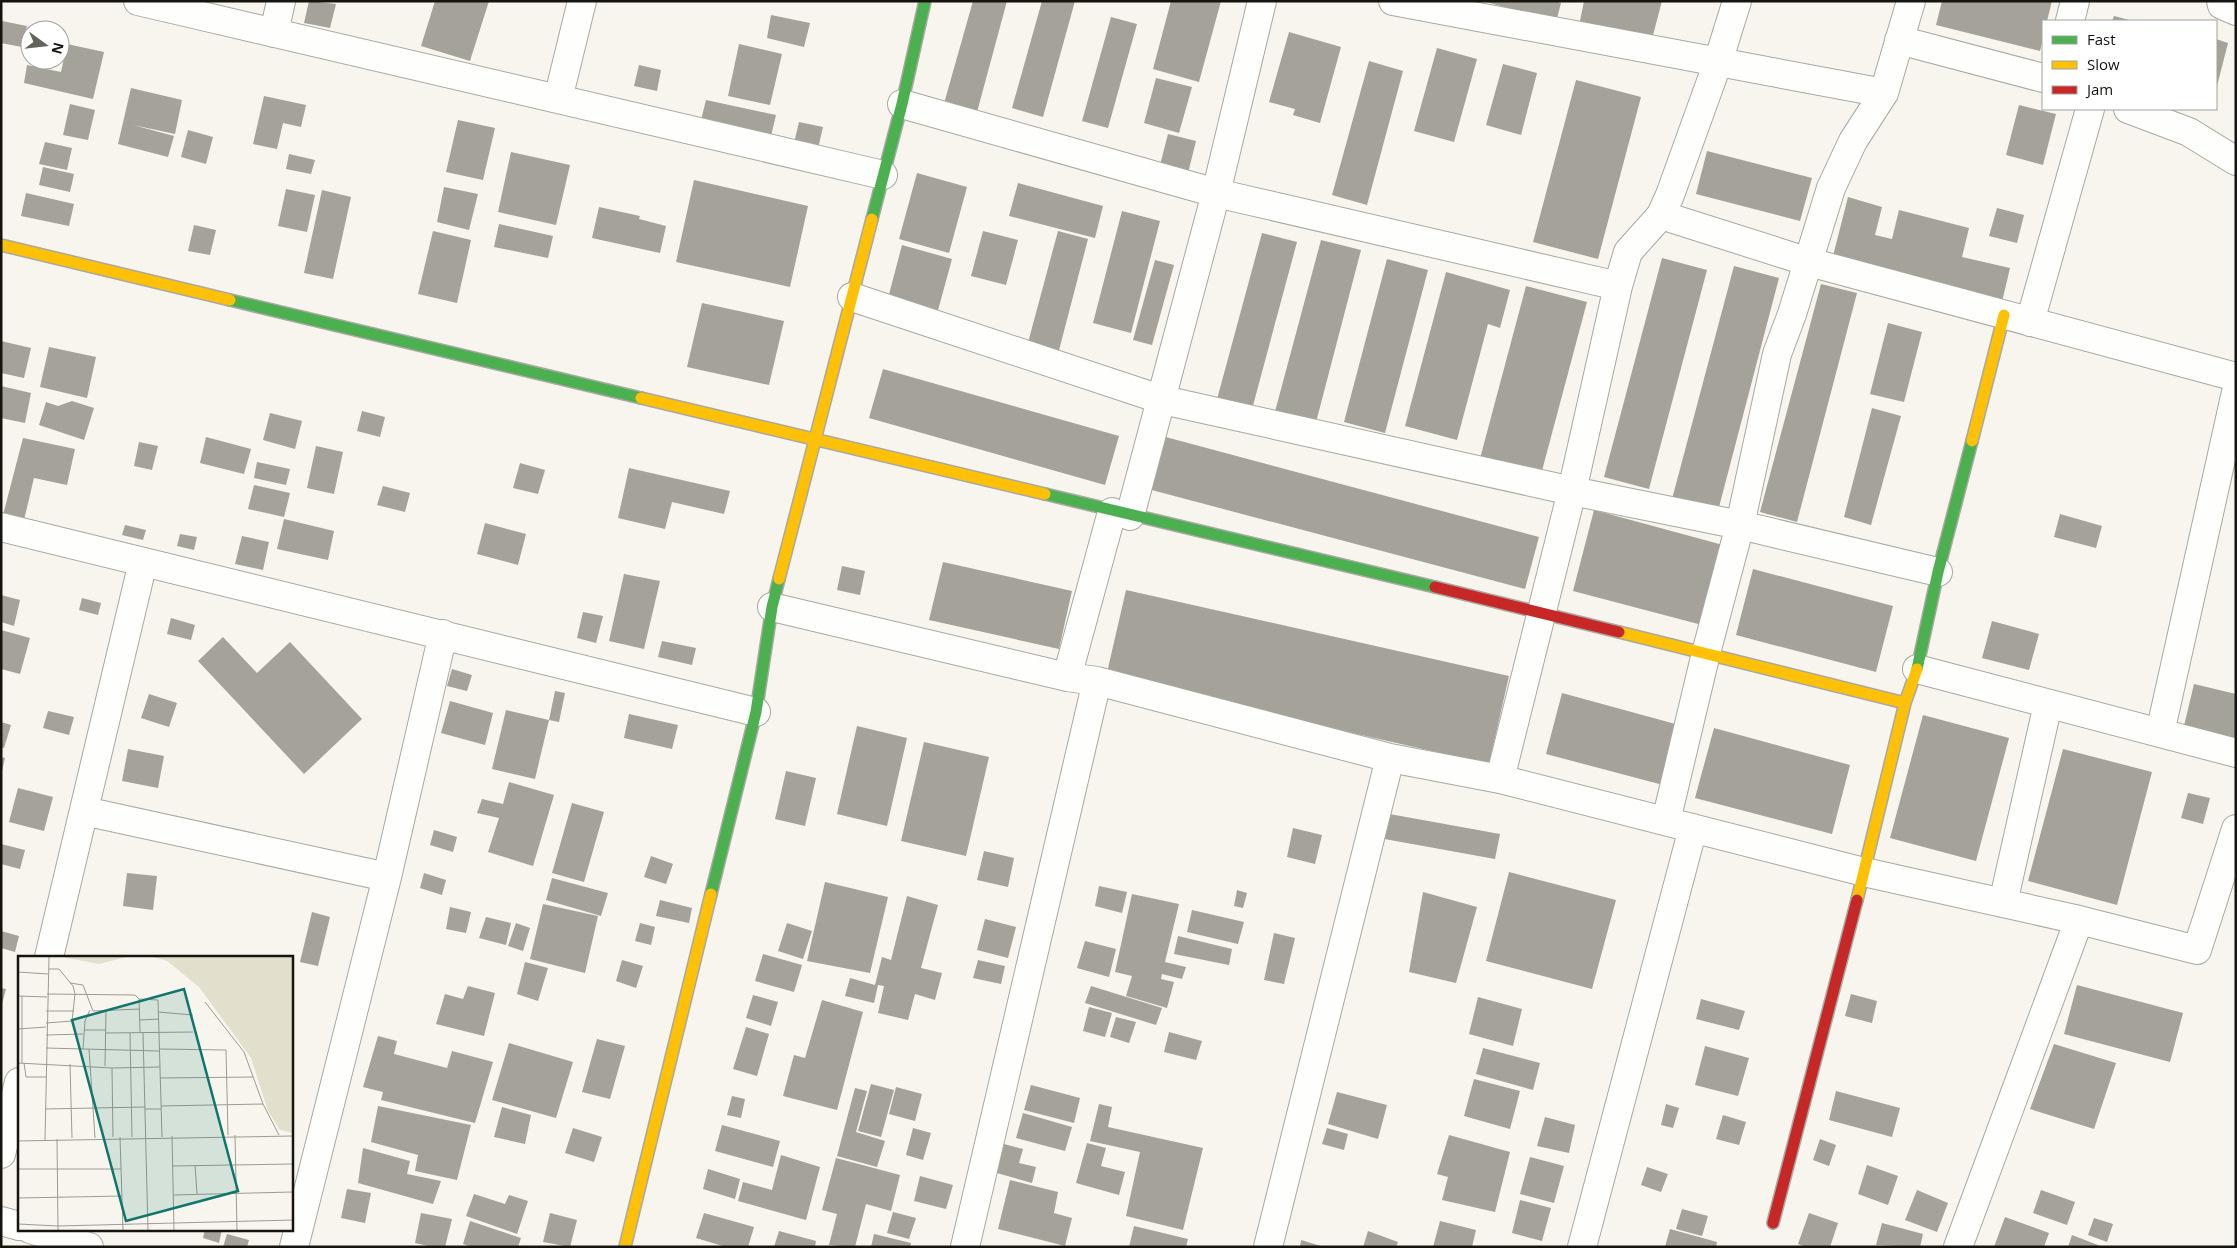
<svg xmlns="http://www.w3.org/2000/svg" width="2237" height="1248" viewBox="0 0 2237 1248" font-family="'Open Sans',sans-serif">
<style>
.building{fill:#a4a299}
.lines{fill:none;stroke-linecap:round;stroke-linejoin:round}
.street-casing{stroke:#a9a8a2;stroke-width:30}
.fast-casing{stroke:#a9a8a2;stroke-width:14}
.slow-casing{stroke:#a9a8a2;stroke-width:14}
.jam-casing{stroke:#a9a8a2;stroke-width:14}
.street{stroke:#fefefc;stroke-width:28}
.fast{stroke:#4caf50;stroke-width:11}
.slow{stroke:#ffc107;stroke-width:11}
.jam{stroke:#c62828;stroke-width:11}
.inset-road{fill:none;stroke:#9d9b94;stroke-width:1}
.view{fill:#0f766e;fill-opacity:0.15;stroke:#0f766e;stroke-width:2.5}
.inset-edge{fill:none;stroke:#15140f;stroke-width:2.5}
</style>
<rect width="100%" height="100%" fill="#f7f5ed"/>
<path class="building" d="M309 1 336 4 330 28 304 23Z
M435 1H489L470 61 421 46Z
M973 1H1007L976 116 943 107Z
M1042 1H1075L1043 117 1012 108Z
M1171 1H1221L1199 82 1153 69Z
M1483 1H1554L1561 3 1556 22Z
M1584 1H1662L1652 39 1580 21Z
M1942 1H2052L2047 21H2043V38L2040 51 1936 25Z
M771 15 810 23 804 47 767 38Z
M2114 16 2133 21H2112Z
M1111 17 1137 24 1108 128 1082 121Z
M2 21 27 26 22 47 1 43Z
M1289 32 1341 47 1320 123 1293 115 1295 109 1269 102Z
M2216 39 2228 43 2216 90Z
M67 44 104 52 93 99 24 83 27 65 61 72Z
M739 44 782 54 770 105 728 96Z
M1437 48 1477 59 1454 142 1414 131Z
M1369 61 1403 71 1367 205 1332 195Z
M1503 64 1537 73 1521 135 1486 125Z
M639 65 661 70 657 91 634 86Z
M1156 78 1192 87 1179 133 1144 123Z
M1576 80 1641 97 1598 259 1533 242Z
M131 88 182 100 175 134 133 125 174 136 168 157 118 144Z
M264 96 306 105 301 127 283 123 277 149 253 144Z
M706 100 776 115 771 136 701 120Z
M70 104 95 110 88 140 63 135Z
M2019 105 2056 114 2043 165 2006 155Z
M458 120 495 128 483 180 446 172Z
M799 122 823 127 817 153 793 147Z
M188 130 213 137 206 164 181 157Z
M1168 134 1196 141 1187 177 1159 169Z
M45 142 72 148 67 170 39 164Z
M1707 151 1812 178 1800 221 1696 194Z
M511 152 570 165 556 225 498 212Z
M289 154 315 160 311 174 286 169Z
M43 167 74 174 70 192 39 185Z
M917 173 967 187 949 253 899 239Z
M694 180 808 206 790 287 676 262Z
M1018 183 1103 206 1095 238 1009 216Z
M444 187 478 194 469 230 437 222Z
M286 189 315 195 307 232 278 226Z
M322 190 351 197 333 279 304 273Z
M26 193 74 204 69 226 21 216Z
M1848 197 1882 207 1875 235 1892 239 1899 210 1969 228 1962 257 2010 268 2002 302 1832 260Z
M599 207 640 216 639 219 666 226 660 253 592 238Z
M1997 208 2024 215 2017 243 1989 236Z
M1122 211 1160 221 1131 333 1093 323Z
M499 224 553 236 548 258 494 247Z
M194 225 216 230 210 255 188 251Z
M433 231 471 240 457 303 418 294Z
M983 231 1018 240 1006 285 971 276Z
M1058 231 1088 239 1057 358 1026 350Z
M1262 233 1297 242 1251 413 1216 403Z
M1321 240 1361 250 1314 430 1273 419Z
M902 245 952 259 937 314 887 302Z
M1662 258 1707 270 1649 489 1604 477Z
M1387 259 1428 270 1385 433 1344 422Z
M1155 260 1174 265 1152 345 1133 340Z
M1734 266 1779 278 1718 511 1672 499Z
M1446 272 1510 290 1500 328 1488 324 1457 440 1405 426Z
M1821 284 1857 293 1797 522 1760 512Z
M1526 286 1587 302 1539 482 1478 466Z
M702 303 784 321 769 385 687 367Z
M1888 323 1922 332 1904 402 1870 394Z
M1 341 31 348 24 378 1 373Z
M49 347 96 357 87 398 40 387Z
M883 369 1119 436 1105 485 869 418Z
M1 386 31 393 25 423 1 418Z
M72 401 94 408 84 440 39 425 46 402 58 406Z
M1872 408 1901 416 1871 525 1844 517Z
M362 411 385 417 380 437 357 431Z
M270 413 302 421 295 449 263 440Z
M1162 436 1539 537 1525 589 1148 489Z
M206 437 251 449 244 474 200 463Z
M23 438 75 449 67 485 34 478 24 520 3 515Z
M139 442 158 446 152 470 134 466Z
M316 446 343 452 334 494 307 488Z
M257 462 290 469 286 485 254 478Z
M520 463 545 470 538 494 513 488Z
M629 468 730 491 724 514 672 502 665 529 618 518Z
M254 485 290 493 284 517 248 509Z
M383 486 410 493 405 512 377 505Z
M1594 510 1723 545 1702 625 1573 591Z
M2060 514 2102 526 2096 548 2054 537Z
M284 519 334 531 328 560 277 549Z
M485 523 526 534 518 565 477 554Z
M125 525 146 530 143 540 122 535Z
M180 534 197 537 194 550 177 546Z
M242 536 269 542 263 570 235 564Z
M943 562 1072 591 1059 649 929 620Z
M842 566 865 571 860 595 837 590Z
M1753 569 1893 606 1876 672 1736 635Z
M624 574 660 581 644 649 609 641Z
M1126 590 1509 676 1489 764 1106 677Z
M1 595 20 600 14 626 1 622Z
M82 598 101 603 98 615 79 610Z
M583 612 603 616 596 643 577 638Z
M171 618 195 625 191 640 167 634Z
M1992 621 2039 634 2029 670 1982 658Z
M1 630 30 638 20 674 1 669Z
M223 637 257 673 290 642 362 719 304 774 198 661Z
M662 641 696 648 692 665 658 657Z
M452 669 472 675 467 691 447 686Z
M2194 684 2236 694V743L2183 730Z
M555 691 565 693 559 722 549 720Z
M1562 693 1679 725 1663 785 1546 754Z
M149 694 177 703 169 727 141 718Z
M450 701 493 713 485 745 441 733Z
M506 710 549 720 535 779 492 769Z
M48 711 74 717 69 735 43 728Z
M629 714 678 725 672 749 624 738Z
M1923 715 2009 738 1976 861 1890 838Z
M1 722 11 725 4 748 1 747Z
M857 726 907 738 887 826 837 814Z
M1714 728 1850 765 1832 834 1695 798Z
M924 742 989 757 966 856 901 841Z
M128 749 164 756 158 788 122 781Z
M2063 749 2152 772 2117 905 2028 881Z
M1 757 5 758 2 771H1Z
M786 771 816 778 805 826 775 819Z
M509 782 554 795 533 866 488 852 499 818 477 813 482 799 503 804Z
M18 788 53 797 44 831 9 822Z
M2188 793 2210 798 2203 824 2181 818Z
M572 803 604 812 584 882 552 873Z
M1384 813 1500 834 1495 859 1379 838Z
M1293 828 1322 835 1315 864 1287 857Z
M434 830 457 837 453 852 430 845Z
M1 844 25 850 20 869 1 864Z
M984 851 1014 858 1008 887 977 880Z
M651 856 673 864 666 884 644 877Z
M1509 872 1616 900 1592 989 1486 961Z
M127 873 157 876 153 910 123 906Z
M424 873 446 880 442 895 420 888Z
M552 878 608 893 601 916 546 900Z
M825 882 888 897 870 973 807 961Z
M1099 886 1127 892 1122 913 1095 906Z
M1237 890 1247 893 1243 908 1234 906Z
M1423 892 1477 907 1456 983 1409 972Z
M1132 894 1179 904 1165 962 1186 967 1182 979 1162 974 1161 979 1174 982 1167 1008 1126 996 1132 976 1115 972Z
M907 896 938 905 921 968 942 973 935 1000 915 994 908 1020 878 1013 884 986 878 985 874 1003 845 996 850 978 875 985 882 957 891 960Z
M660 900 692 908 689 923 656 916Z
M543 904 598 916 585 973 530 959Z
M450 907 471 912 466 933 446 929Z
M1192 910 1244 922 1238 944 1187 932Z
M312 912 330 917 318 966 300 962Z
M486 917 511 923 506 945 479 938Z
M985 919 1016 927 1008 958 977 950Z
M516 923 530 928 523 951 508 946Z
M640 923 655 927 651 945 635 941Z
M787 923 812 931 803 959 778 951Z
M1 931 19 936 15 952 1 948Z
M1274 933 1295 938 1284 984 1264 980Z
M1178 936 1232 949 1229 965 1174 954Z
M1085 941 1116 949 1109 977 1077 968Z
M763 954 802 965 794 992 755 981Z
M622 960 643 966 636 988 616 981Z
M978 960 1005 966 1001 984 973 978Z
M525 962 548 968 538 1001 517 994Z
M2077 985 2183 1013 2170 1062 2064 1034Z
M468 986 495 993 484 1036 436 1024 445 994 463 999Z
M1091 986 1162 1008 1156 1025 1085 1003Z
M1 988 6 989 2 1004H1Z
M1851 994 1877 1001 1872 1023 1845 1016Z
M753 995 778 1002 771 1026 746 1018Z
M1478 997 1522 1009 1513 1046 1469 1034Z
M1701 999 1745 1011 1739 1030 1696 1019Z
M822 1000 863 1012 837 1110 783 1096 794 1055 805 1058Z
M1089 1007 1112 1013 1105 1037 1083 1031Z
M1116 1017 1136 1022 1129 1043 1110 1037Z
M746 1027 769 1034 757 1076 733 1069Z
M1169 1032 1202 1041 1196 1060 1164 1052Z
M378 1036 397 1041 394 1054 447 1068 452 1051 493 1062 475 1123 381 1100 383 1092 363 1087Z
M597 1039 625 1046 610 1099 582 1092Z
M509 1043 573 1062 556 1118 492 1100Z
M2054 1044 2116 1063 2094 1129 2030 1109Z
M1705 1046 1749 1058 1738 1096 1695 1085Z
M1483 1048 1540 1063 1533 1090 1476 1074Z
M1474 1079 1520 1091 1510 1129 1464 1116Z
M871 1084 894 1090 881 1137 858 1131Z
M1031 1085 1080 1098 1074 1123 1024 1110Z
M896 1087 922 1094 915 1121 889 1114Z
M855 1088 867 1091 856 1132 885 1141 877 1167 837 1156Z
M1836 1091 1900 1108 1892 1137 1829 1120Z
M1337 1092 1387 1105 1378 1139 1328 1124Z
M732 1096 745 1099 741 1118 727 1115Z
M1099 1104 1112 1107 1108 1127 1203 1148 1183 1230 1126 1216 1140 1152 1090 1141Z
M1666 1104 1679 1108 1673 1128 1661 1125Z
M378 1106 471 1125 457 1180 415 1171 418 1155 371 1142Z
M502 1107 531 1115 525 1144 494 1137Z
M1023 1113 1072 1127 1065 1151 1016 1138Z
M1723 1115 1746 1122 1739 1145 1716 1139Z
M1545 1117 1575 1125 1569 1153 1537 1146Z
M722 1125 780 1141 773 1167 715 1151Z
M573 1128 602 1137 594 1162 565 1153Z
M913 1128 931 1133 923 1160 906 1155Z
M1327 1128 1348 1134 1344 1150 1322 1144Z
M1449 1135 1510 1152 1495 1212 1442 1200 1448 1177 1437 1174Z
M1820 1139 1836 1145 1829 1166 1813 1160Z
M1087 1143 1106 1148 1101 1166 1125 1172 1119 1195 1076 1183Z
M1004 1144 1023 1149 1019 1163 1036 1167 1032 1183 997 1173Z
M363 1148 410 1161 407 1174 441 1181 433 1204 358 1183Z
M781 1155 820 1167 806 1220 738 1201 743 1182 772 1190Z
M1530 1157 1564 1166 1554 1203 1520 1194Z
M836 1158 900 1175 891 1211 866 1204 855 1247 829 1245 837 1214 822 1210Z
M1867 1165 1898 1176 1888 1205 1858 1194Z
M1647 1167 1668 1174 1661 1192 1641 1185Z
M708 1169 740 1179 735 1199 703 1189Z
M920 1176 953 1185 946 1209 914 1201Z
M1010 1180 1058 1192 1054 1213 1072 1218 1065 1246 998 1229Z
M347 1189 371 1193 365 1223 341 1218Z
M1917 1190 1948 1203 1937 1232 1905 1220Z
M2041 1190 2075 1202 2067 1225 2033 1213Z
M474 1194 505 1204 509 1195 528 1201 517 1234 466 1216Z
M1520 1200 1551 1208 1542 1241 1512 1233Z
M1682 1209 1708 1216 1702 1236 1676 1229Z
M893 1212 916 1218 909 1239 887 1233Z
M421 1213 452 1219 445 1247H433L415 1243Z
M550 1213 577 1220 570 1247 543 1242Z
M704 1213 754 1227 748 1247H726L696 1238Z
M1809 1213 1838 1223 1830 1247H1806L1798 1244Z
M2005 1217 2049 1233 2044 1247H1994Z
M2094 1218 2113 1224 2107 1242 2088 1235Z
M470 1221 521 1238 518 1247H472L463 1244Z
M1440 1221 1476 1230 1472 1247H1433Z
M1882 1223 1923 1234 1920 1247 1876 1245Z
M1134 1226 1188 1239 1186 1247H1129Z
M205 1229H222L219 1243 203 1238Z
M1670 1229 1717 1242 1716 1247H1665Z
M779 1231 816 1241 815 1247H774Z
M1368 1231 1398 1242 1396 1247H1363Z
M227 1234 249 1240 247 1247H223Z
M874 1234 911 1243 910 1247H871Z
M2072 1235 2103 1247H2068Z
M1301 1240 1321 1246V1247H1300Z"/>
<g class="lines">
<g class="street-casing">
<path id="street" d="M138 1 883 175
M1393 1 1884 93
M2221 1 2222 5 2236 11
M2070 21 2075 1
M274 33 281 1
M1899 40 2043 78
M558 99 582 1
M902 104 1216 193 1618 286
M2128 109 2189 132 2236 161
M1661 215 1809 262 2236 377
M852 297 1163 400 1572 491 1740 525 1938 572
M2030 322 2090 109
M1130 516 1216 193 1262 1
M1 527 756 712
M772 607 1067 677 1097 681 1390 758 1500 779 1864 872 2079 920 2197 950 2236 829
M1917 669 2236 753
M1067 677 1112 512
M2160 733 2236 392
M1500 779 1572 491 1618 286 1628 252 1661 215 1670 195 1718 62 1737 1
M84 811 387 877
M1666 821 1706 653 1740 525 1777 354 1792 314 1831 188 1853 141 1884 93 1911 1
M2003 903 2048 704
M49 957 143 562
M1 1154 19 1082
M1 1221 19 1226
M30 1229 89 1247
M294 1247 387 877 443 634
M965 1247 1097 681
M1268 1247 1390 758
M1582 1247 1693 828
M1958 1247 2079 920"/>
</g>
<g class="fast-casing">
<path id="fast" d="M872 219 902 104 925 1
M230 300 641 398
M1045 494 1435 587
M1917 669 1938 572 1972 441
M711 894 756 712 772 607 779 579"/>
</g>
<g class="slow-casing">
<path id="slow" d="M1 245 230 300
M641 398 1045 494
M1972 441 2004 315
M779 579 872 219
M1619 632 1905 703
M1857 900 1905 703 1917 669
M625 1247 711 894"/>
</g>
<g class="jam-casing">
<path id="jam" d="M1435 587 1619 632
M1773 1223 1857 900"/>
</g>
<use href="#street" class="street"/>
<use href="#fast" class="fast"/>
<use href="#slow" class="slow"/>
<use href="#jam" class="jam"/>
</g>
<g transform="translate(18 956)">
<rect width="275" height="275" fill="#f7f5ed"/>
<path d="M44 1H108L81 8ZM135 1H275V177L262 174 250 155 233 102 181 31 149 5Z" fill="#e3dfcd"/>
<path class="inset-road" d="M0 16 30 18M52 27 65 29 75 55 122 53M29 38 117 39 121 43 140 44 144 181M0 40 29 41M121 43 122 76M187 46 226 96 245 148 261 179M28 55H56M140 56 175 59M122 64 141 63M28 67 54 65 57 38 55 30 41 13H31M0 73 28 71M66 74H88M88 77 175 76M112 77 114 181M125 77 130 274M28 79 65 78M28 92 141 95M65 93 67 65 72 54M71 93 77 182M141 93 208 94 210 179M0 107 94 112 142 111M4 107V40M6 107 8 121H28M52 108 54 182M87 110 88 54M94 112 95 181M142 122 235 121M143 150 245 148M27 153 127 151M127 153H143M217 179 219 274M154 180 156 274M102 181 105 274M39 183 40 274M27 184 31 1M0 185 275 180M177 209 179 238M154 210 275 208M0 213H103M155 239 275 236M0 242 104 240M0 268 40 270 275 264"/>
<path class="view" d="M166 33 220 235 108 265 54 64Z"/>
<rect width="275" height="275" class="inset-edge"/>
</g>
<rect width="2237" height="1248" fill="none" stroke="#15140f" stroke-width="5"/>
<rect x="2042" y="20" width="175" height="90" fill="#ffffff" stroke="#a1a19f"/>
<rect x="2052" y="36" width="25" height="8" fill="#4caf50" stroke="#a1a19f"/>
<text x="2087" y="45" font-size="15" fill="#15140f">Fast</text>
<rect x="2052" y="61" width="25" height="8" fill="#ffc107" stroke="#a1a19f"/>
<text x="2087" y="70" font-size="15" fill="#15140f">Slow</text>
<rect x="2052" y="86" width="25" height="8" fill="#c62828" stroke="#a1a19f"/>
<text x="2087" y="95" font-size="15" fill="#15140f">Jam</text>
<g transform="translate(45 45) rotate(105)"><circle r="24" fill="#ffffff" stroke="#a1a19f"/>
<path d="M0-4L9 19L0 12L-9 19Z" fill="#64635d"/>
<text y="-8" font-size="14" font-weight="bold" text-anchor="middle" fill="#15140f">N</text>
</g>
</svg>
